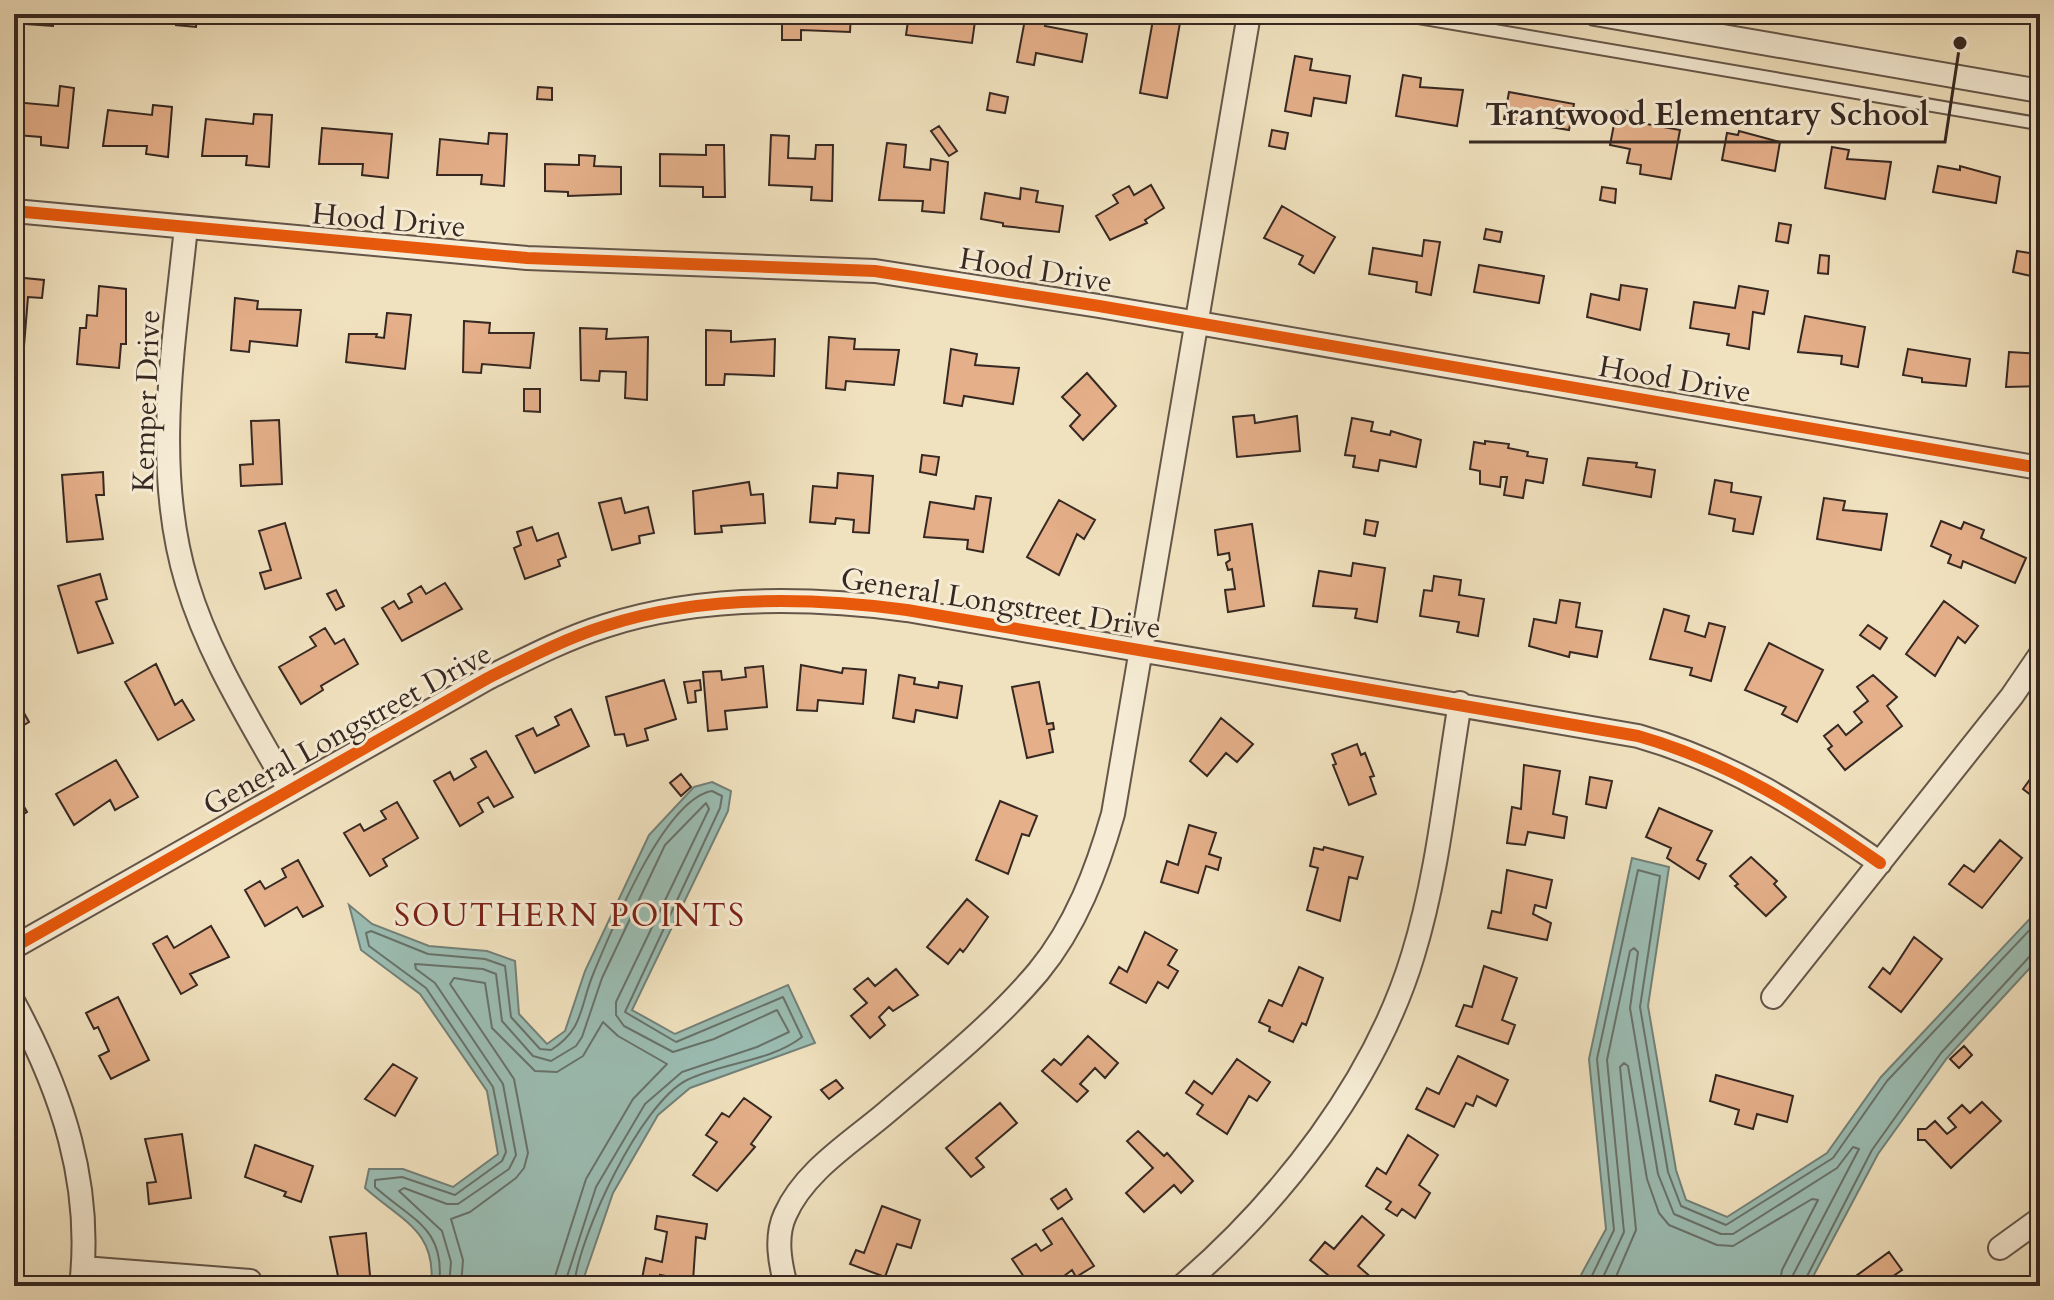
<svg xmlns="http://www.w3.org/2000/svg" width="2054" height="1300" viewBox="0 0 2054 1300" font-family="Cardo,serif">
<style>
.water{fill:#9bbdb3;stroke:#738179;stroke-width:2}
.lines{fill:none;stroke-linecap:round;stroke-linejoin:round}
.shore{stroke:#68726a;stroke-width:2}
.building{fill:#e4af89;stroke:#362822;stroke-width:2}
.service-casing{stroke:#655649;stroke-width:15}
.minor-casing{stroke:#655649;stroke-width:26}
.service{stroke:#f6ecd5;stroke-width:11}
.minor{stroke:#f6ecd5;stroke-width:22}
.cycleway-casing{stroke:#f6ecd5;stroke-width:17}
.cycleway{stroke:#e8590c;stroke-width:12}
.labels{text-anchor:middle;stroke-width:6;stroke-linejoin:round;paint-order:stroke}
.street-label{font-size:30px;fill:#362822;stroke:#f6ecd5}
.neighbourhood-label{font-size:32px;letter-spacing:2px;fill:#7a1f14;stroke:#f6ecd5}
.leader{fill:none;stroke:#362822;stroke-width:3}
.callout-dot{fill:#362822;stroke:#f6ecd5;stroke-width:3}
.callout-label{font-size:32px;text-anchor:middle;font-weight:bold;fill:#362822;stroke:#f6ecd5;stroke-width:6;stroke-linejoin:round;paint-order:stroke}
</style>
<rect width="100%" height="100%" fill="#f1e2bf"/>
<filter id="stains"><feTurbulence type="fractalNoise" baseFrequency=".0025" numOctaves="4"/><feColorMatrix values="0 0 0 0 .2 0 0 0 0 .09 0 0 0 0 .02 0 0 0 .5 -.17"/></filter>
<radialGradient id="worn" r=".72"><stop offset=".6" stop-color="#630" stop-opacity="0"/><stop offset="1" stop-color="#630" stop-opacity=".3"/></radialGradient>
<path class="water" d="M712 782 731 791 728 811 632 1010 675 1034 788 985 815 1043 690 1088 658 1115 613 1193 581 1286H431C437 1231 402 1221 365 1188L369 1169H403L453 1187 498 1154 487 1091 420 994 361 950 349 905 372 924 429 946 487 951 515 961 519 1014 547 1044 565 1031 585 971 649 835 694 787Z
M1632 858 1669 867 1648 1006 1676 1170 1686 1200 1727 1217 1827 1153 1881 1077 2040 908V957L1947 1058 1878 1154 1808 1286H1575L1606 1229 1589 1059Z"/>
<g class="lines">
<path class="shore" d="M439 1286C446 1228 413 1221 375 1187V1180L402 1177 455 1195 502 1161 506 1152 493 1087 426 988 369 946 366 933 371 931 428 954 485 959 505 966 511 1017 540 1049 551 1050C585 1028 579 1007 594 972 612 929 664 799 712 791L722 796 720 808 625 1012 676 1042 783 997 802 1037C770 1062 723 1062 687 1080 641 1103 579 1235 574 1286
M449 1286 451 1262 442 1231 399 1191 404 1188 447 1204H458L509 1169 516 1155 503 1084 435 983 416 969 415 964 483 969 496 974 502 1021 533 1056 551 1061 576 1046 582 1037 602 978 665 845 706 803 709 809 616 1002V1015L624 1026 673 1052 714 1039 777 1010 789 1032 757 1047 682 1072 645 1104 596 1187 564 1286
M461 1286 463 1260 451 1219 470 1212 516 1178 524 1168 528 1153 514 1079 450 984 454 978 485 983 492 1028 535 1071 557 1072 583 1056 603 1022 618 1036 667 1064 633 1099 586 1179 552 1286
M1587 1286 1614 1230 1597 1059 1638 870 1660 876 1640 1007 1668 1172 1681 1206 1726 1225 1833 1158 1887 1081 2040 919
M1599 1286 1624 1232 1607 1060 1630 951 1634 948 1638 952 1630 1008 1658 1174 1674 1214 1721 1234H1733L1837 1168 1853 1147 1859 1149 1793 1275 1791 1286
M1612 1286 1636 1230 1620 1067 1624 1063 1628 1066 1647 1179 1659 1213 1669 1225 1717 1245 1733 1246 1812 1199 1818 1200 1782 1270 1779 1286
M1802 1286 1872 1150 1941 1053 2031 955 2040 953"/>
</g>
<path class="building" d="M27 14H54L53 26 26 24Z
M177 14H197L196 27 176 25Z
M569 14H631V23L569 21Z
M694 14H710V21H694Z
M782 14H851L850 32 801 30V40H782Z
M909 14H976L972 43 906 35Z
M1026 14H1047L1045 26 1087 34 1082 62 1036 53 1034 65 1017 62Z
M1154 14 1181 17 1167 98 1140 93Z
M1295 56 1312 59 1310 70 1350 76 1346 103 1314 98 1311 116 1285 111Z
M1403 75 1421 78 1420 87 1463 90 1457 126 1396 116Z
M60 86 74 88 68 148 41 145V137L16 135 14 138V102L58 106Z
M538 87 552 88V100L537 99Z
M1509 92 1574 104 1569 130 1504 119Z
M990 93 1008 97 1005 113 987 110Z
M153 105 172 107 168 157 146 154 147 146H103L108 110 152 115Z
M1617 109 1632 112 1630 121 1680 130 1671 179 1640 174 1641 165 1627 163 1630 149 1610 145Z
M254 114 272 115 269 167 246 165 247 156H202L206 119 253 124Z
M939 126 957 151 949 156 931 131Z
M322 128 392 134 388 178 362 175 363 164H319Z
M1272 130 1288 133 1285 149 1269 146Z
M1739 131 1780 142 1775 171 1722 160 1727 133 1738 135Z
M489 133 507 134 504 186 481 184 482 175H437L440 139 488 144Z
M771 135 789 136 788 158 815 159 816 145H833L832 201 811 200 812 187 769 185Z
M887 143 906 145 904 167 930 170 931 159 948 162 944 213 922 211 923 201 879 200Z
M706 145H724L725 197H703V187L660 186V154L706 155Z
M1832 147 1849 150 1847 159 1891 162 1885 199 1825 188Z
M579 155 595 156 594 166 621 167V194L568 196V192L545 191V164L579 165Z
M1938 166 1960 170V166L2000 177 1996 203 1933 192Z
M1151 185 1164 208 1145 220 1147 223 1110 240 1096 216 1118 203 1113 195 1129 186 1134 195Z
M1602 187 1616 189 1615 203 1600 200Z
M1021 188 1038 191 1036 202 1063 206 1059 232 1003 226V223L981 219 985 193 1020 199Z
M1282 206 1335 237 1314 273 1299 264 1303 256 1264 238Z
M1779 223 1791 225 1788 243 1776 241Z
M1486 229 1502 232 1500 242 1484 239Z
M1424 240 1440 242 1431 295 1416 292 1417 282 1369 274 1373 248 1422 256Z
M2017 251 2035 254 2031 276 2013 272Z
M1820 255 1829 256 1828 274 1818 273Z
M1479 265 1544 276 1539 303 1474 292Z
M14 277 44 280 42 298 28 297 24 346 14 345Z
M1621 285 1647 289 1640 330 1587 317 1591 294 1619 300Z
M99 286 126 289V344H121L119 368 77 364 80 328H86L87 315 97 316Z
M1739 286 1768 291 1764 314 1753 312 1749 349 1727 345 1729 334 1690 328 1694 302 1735 308Z
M235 298 258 301 257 309 301 310 297 346 250 341 249 352 231 350Z
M387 313 411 315 405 369 346 362 349 334H377L376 337 384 338Z
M1805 316 1865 327 1858 367 1841 364 1842 356 1798 352Z
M464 321 490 323 489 333H534L530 368 482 364 481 373 463 372Z
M580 328 607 329 606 339 648 337 647 400 625 398 626 372 600 371 599 381 581 380Z
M706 330 731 331V342L775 339 774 376 725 374 724 385H706Z
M829 337 855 339 854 349 899 350 894 385 846 381 845 390 826 388Z
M951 349 977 354 975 365 1019 368 1013 404 964 396 962 406 944 403Z
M1908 349 1970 359 1966 386 1922 382V378L1903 375Z
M2009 352 2040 354V386L2006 387Z
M1087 373 1116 406 1083 440 1070 426 1080 415 1062 397Z
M524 389H540V412L524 411Z
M1254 415 1255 423 1297 416 1300 451 1237 457 1233 417Z
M1352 418 1373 422 1371 431 1390 435 1391 431 1421 440 1416 467 1380 460 1378 471 1353 467 1355 456 1345 455Z
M279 420 282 484 241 486 240 465 253 464 251 421Z
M1485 441 1509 444 1508 448 1528 452 1527 456 1547 459 1543 483 1526 480 1523 498 1504 495 1507 477H1501L1500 487 1480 484V471L1470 469 1474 442 1485 444Z
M922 455 939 457 936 475 920 472Z
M1588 458 1637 463 1636 467 1655 470 1651 497 1583 485Z
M103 472 104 495H96L103 539 67 542 62 475Z
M838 473 873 476 869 533 853 532 854 520 836 518 835 524 810 522 813 486 837 488Z
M1715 480 1732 483 1731 492 1761 497 1753 534 1733 531 1735 519 1709 514Z
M749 482 751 495 763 494 765 523 721 526 722 532 695 534 693 491Z
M976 496 991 498 983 552 967 549 968 540 924 537 930 502 974 509Z
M621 498 625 513 648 507 654 533 639 536 640 543 612 550 599 503Z
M1824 498 1845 501 1843 510 1887 514 1881 550 1817 539Z
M1059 500 1095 520 1084 539 1077 534 1059 575 1027 557Z
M1366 520 1378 522 1375 536 1364 534Z
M1941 521 1961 529 1964 522 1984 530 1981 538 2026 558 2015 583 1963 561 1961 568 1948 563 1951 555 1931 546Z
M285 523 301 578 265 589 260 573 271 570 259 531Z
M1252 524 1264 606 1228 612 1225 590 1235 589 1232 569 1228 570 1226 563 1230 560 1229 553 1218 555 1215 530Z
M532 527 537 541 558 533 566 557 558 560 560 566 525 579 514 548 521 545 517 532Z
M1353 563 1385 568 1377 622 1355 618 1357 609 1313 606 1319 571 1351 576Z
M100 574 107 599 96 602 113 643 78 653 58 586Z
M1434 576 1461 580 1459 595 1484 599 1478 636 1457 632 1459 622 1420 616 1424 590 1432 591Z
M445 583 462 609 402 641 382 608 394 601 399 609 412 602 408 594 421 586 426 594Z
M336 590 344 606 336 610 327 594Z
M1560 600 1580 603 1576 627 1602 631 1597 657 1570 652 1569 657 1529 646 1534 619 1556 623Z
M1944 601 1978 626 1965 643 1958 637 1935 676 1906 654Z
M1664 609 1689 616 1685 631 1705 637 1709 623 1725 627 1711 681 1690 675 1692 668 1650 659Z
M1868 625 1887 638 1880 649 1860 635Z
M325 628 335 644 344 639 358 664 321 686 323 690 301 704 279 667 316 646 310 637Z
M1769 643 1823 670 1797 722 1782 714 1786 707 1745 690Z
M156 664 175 705 182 700 194 720 158 740 125 682Z
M801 665 842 673 843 668 866 670 863 704 818 700 817 711 797 710Z
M763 666 767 707 725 711 727 729 708 731 703 672 721 671 722 680 746 677 745 668Z
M899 675 915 678 914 684 938 688 939 682 962 686 957 718 916 710 914 722 893 718Z
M1873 675 1897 697 1887 706 1902 726 1845 770 1828 749 1832 746 1824 736 1838 725 1846 735 1862 722 1854 712 1868 701 1857 687Z
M664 680 676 719 645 729 648 740 627 746 624 734 615 735 606 697Z
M700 680 701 690 695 691 696 702 688 703 684 682Z
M1039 682 1047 724 1053 723 1054 729 1049 730 1053 752 1027 758 1012 687Z
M20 706 29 722 14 731V709Z
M571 709 589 746 535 773 516 736 533 728 537 736 559 725 555 717Z
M1221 718 1253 744 1237 762 1226 753 1207 776 1190 761Z
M1357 744 1361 755 1365 753 1374 776 1370 777 1376 794 1349 805 1333 765 1336 764 1332 754Z
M486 751 513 797 494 807 488 797 478 803 483 812 460 826 434 781 450 772 454 780 476 767 471 759Z
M116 760 138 797 115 810 110 800 74 825 56 794Z
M1524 765 1560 771 1553 814 1567 817 1564 838 1528 832 1525 845 1507 843 1512 807 1521 809Z
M2036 771 2040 774V802L2023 789Z
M681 774 691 787 681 796 670 783Z
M1590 777 1612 781 1606 808 1586 804Z
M16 793 27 812 14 820V795Z
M1000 801 1037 816 1029 836 1022 834 1008 874 976 860Z
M397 802 418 838 383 859 387 866 370 876 344 833 360 824 364 831 386 819 381 811Z
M1659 808 1712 831 1697 860 1706 864 1699 879 1667 858 1671 848 1646 837Z
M1189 825 1216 833 1209 854 1221 858 1218 870 1206 866 1198 893 1161 882 1167 861 1178 865Z
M2000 840 2022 858 1982 908 1949 884 1964 865 1974 872Z
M1324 847 1363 857 1357 879 1349 877 1340 921 1307 910 1318 868 1310 866 1314 848 1323 850Z
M1751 857 1777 881 1774 884 1786 897 1766 916 1735 886 1738 884 1730 876Z
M298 860 323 906 303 917 297 907 265 926 245 890 260 881 265 889 286 877 282 869Z
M1507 870 1552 880 1546 908 1535 905 1533 914 1551 923 1547 940 1488 928 1492 911 1501 913Z
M967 899 988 917 967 947 963 952 960 949 948 964 927 947Z
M211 926 229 957 190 974 197 985 181 994 153 944 167 936 174 948Z
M1145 932 1177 950 1168 965 1178 971 1168 988 1158 982 1146 1003 1110 983 1119 967 1127 972Z
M1914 937 1942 959 1901 1012 1869 987 1883 968 1890 974Z
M1484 966 1517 978 1502 1020 1515 1025 1508 1044 1456 1026 1464 1005 1472 1007Z
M1299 967 1323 978 1306 1025 1302 1023 1293 1042 1269 1031 1270 1027 1259 1022 1269 1000 1282 1006Z
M896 969 918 995 893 1011 889 1007 879 1017 885 1025 870 1038 851 1016 867 1003 854 989 868 978 875 986Z
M118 997 149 1060 111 1079 99 1056 109 1051 98 1027 94 1029 86 1013Z
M1088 1036 1118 1063 1105 1078 1095 1068 1080 1084 1088 1091 1077 1102 1042 1071 1054 1059 1061 1065Z
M1964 1046 1972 1055 1959 1068 1950 1059Z
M1458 1056 1508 1080 1496 1106 1477 1096 1473 1106 1466 1103 1454 1127 1416 1109 1427 1088 1439 1094Z
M1237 1059 1270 1082 1257 1101 1249 1096 1227 1134 1197 1114 1203 1105 1186 1093 1194 1081 1212 1094Z
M393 1064 417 1078 395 1116 365 1099Z
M1716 1075 1793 1096 1787 1122 1757 1114 1753 1129 1735 1124 1739 1110 1710 1101Z
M836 1080 843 1088 829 1099 821 1090Z
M744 1098 771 1117 751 1144 755 1147 717 1191 693 1175 717 1142 706 1135 722 1113 729 1117Z
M1982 1102 2001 1121 1951 1168 1925 1140H1918V1129H1926L1935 1121 1947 1134 1956 1127 1948 1118 1962 1105 1970 1113Z
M1000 1103 1017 1123 976 1158 984 1167 971 1177 946 1148Z
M1138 1131 1164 1156 1167 1153 1193 1181 1181 1193 1174 1185 1144 1212 1126 1193 1153 1168 1127 1141Z
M182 1134 191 1198 149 1204 147 1183 156 1182 145 1139Z
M1408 1135 1438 1155 1419 1185 1430 1193 1415 1218 1402 1209 1397 1216 1386 1209 1391 1202 1366 1186 1377 1168 1386 1174Z
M255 1145 313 1166 301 1202 284 1196 286 1192 245 1177Z
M1066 1189 1072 1199 1058 1209 1051 1199Z
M882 1206 920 1220 911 1248 897 1244 885 1277 850 1264 856 1250 864 1253Z
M657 1216 707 1224 705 1239 696 1237 693 1281 660 1275 658 1286 641 1284 646 1258 662 1262 667 1232 655 1229Z
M1362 1216 1384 1235 1358 1266 1372 1278 1365 1286H1341L1310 1260 1325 1242 1334 1249Z
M1062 1218 1094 1266 1076 1277 1072 1270 1051 1286H1030L1012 1259 1036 1244 1041 1251 1052 1244 1043 1230Z
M366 1233 371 1286H331L330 1281H339L330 1237Z
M1889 1252 1902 1270 1892 1277 1898 1286H1850L1856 1276Z"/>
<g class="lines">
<g class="service-casing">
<path id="service" d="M1398 14 2040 124"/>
</g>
<g class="minor-casing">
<path id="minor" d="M1595 14 2040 91
M14 211 527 258 875 271 1099 306 2040 468
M186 227C174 344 152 468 187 583 209 657 252 723 289 790
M14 947 488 678C526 659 564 639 605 626 701 595 809 597 907 610L1638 736C1732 763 1801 808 1880 863
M1773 997 2012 696 2040 655
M14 1003C62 1092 93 1184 81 1286
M2000 1248 2040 1219
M83 1268 250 1281
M786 1286C780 1263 775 1237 785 1215 804 1171 852 1142 887 1112 939 1068 994 1024 1038 972 1076 926 1097 870 1113 814L1249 14
M1182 1286C1281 1201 1375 1081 1413 955 1438 874 1446 786 1460 703"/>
</g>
<use href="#service" class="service"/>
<use href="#minor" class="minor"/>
<g class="cycleway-casing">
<path id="cycleway" d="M14 211 527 258 875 271 1099 306 2040 468
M14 947 488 678C526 659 564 639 605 626 701 595 809 597 907 610L1638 736C1732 763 1801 808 1880 863"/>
</g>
<use href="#cycleway" class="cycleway"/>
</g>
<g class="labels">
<g class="street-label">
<text transform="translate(389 220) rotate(5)" y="10">Hood Drive</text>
<text transform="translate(1036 270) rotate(9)" y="10">Hood Drive</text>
<text transform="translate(1675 379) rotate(10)" y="10">Hood Drive</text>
<text transform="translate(146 401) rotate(-88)" y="10">Kemper Drive</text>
<text transform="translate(1001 603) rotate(9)" y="10">General Longstreet Drive</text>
<text transform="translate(347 729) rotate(-29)" y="10">General Longstreet Drive</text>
</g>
<g class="neighbourhood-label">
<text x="570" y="926">SOUTHERN POINTS</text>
</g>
</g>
<path class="leader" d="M1960 43L1945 142H1469"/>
<circle class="callout-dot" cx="1960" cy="43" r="8"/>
<g class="callout-label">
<text x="1707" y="125">Trantwood Elementary School</text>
</g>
<rect width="2054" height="1300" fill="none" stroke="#f1e2bf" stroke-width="48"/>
<rect x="16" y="16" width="2022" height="1268" fill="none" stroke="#362822" stroke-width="4"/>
<rect x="24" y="24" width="2006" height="1252" fill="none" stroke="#362822" stroke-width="2"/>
<rect width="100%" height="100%" filter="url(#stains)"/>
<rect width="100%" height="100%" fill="url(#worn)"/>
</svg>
